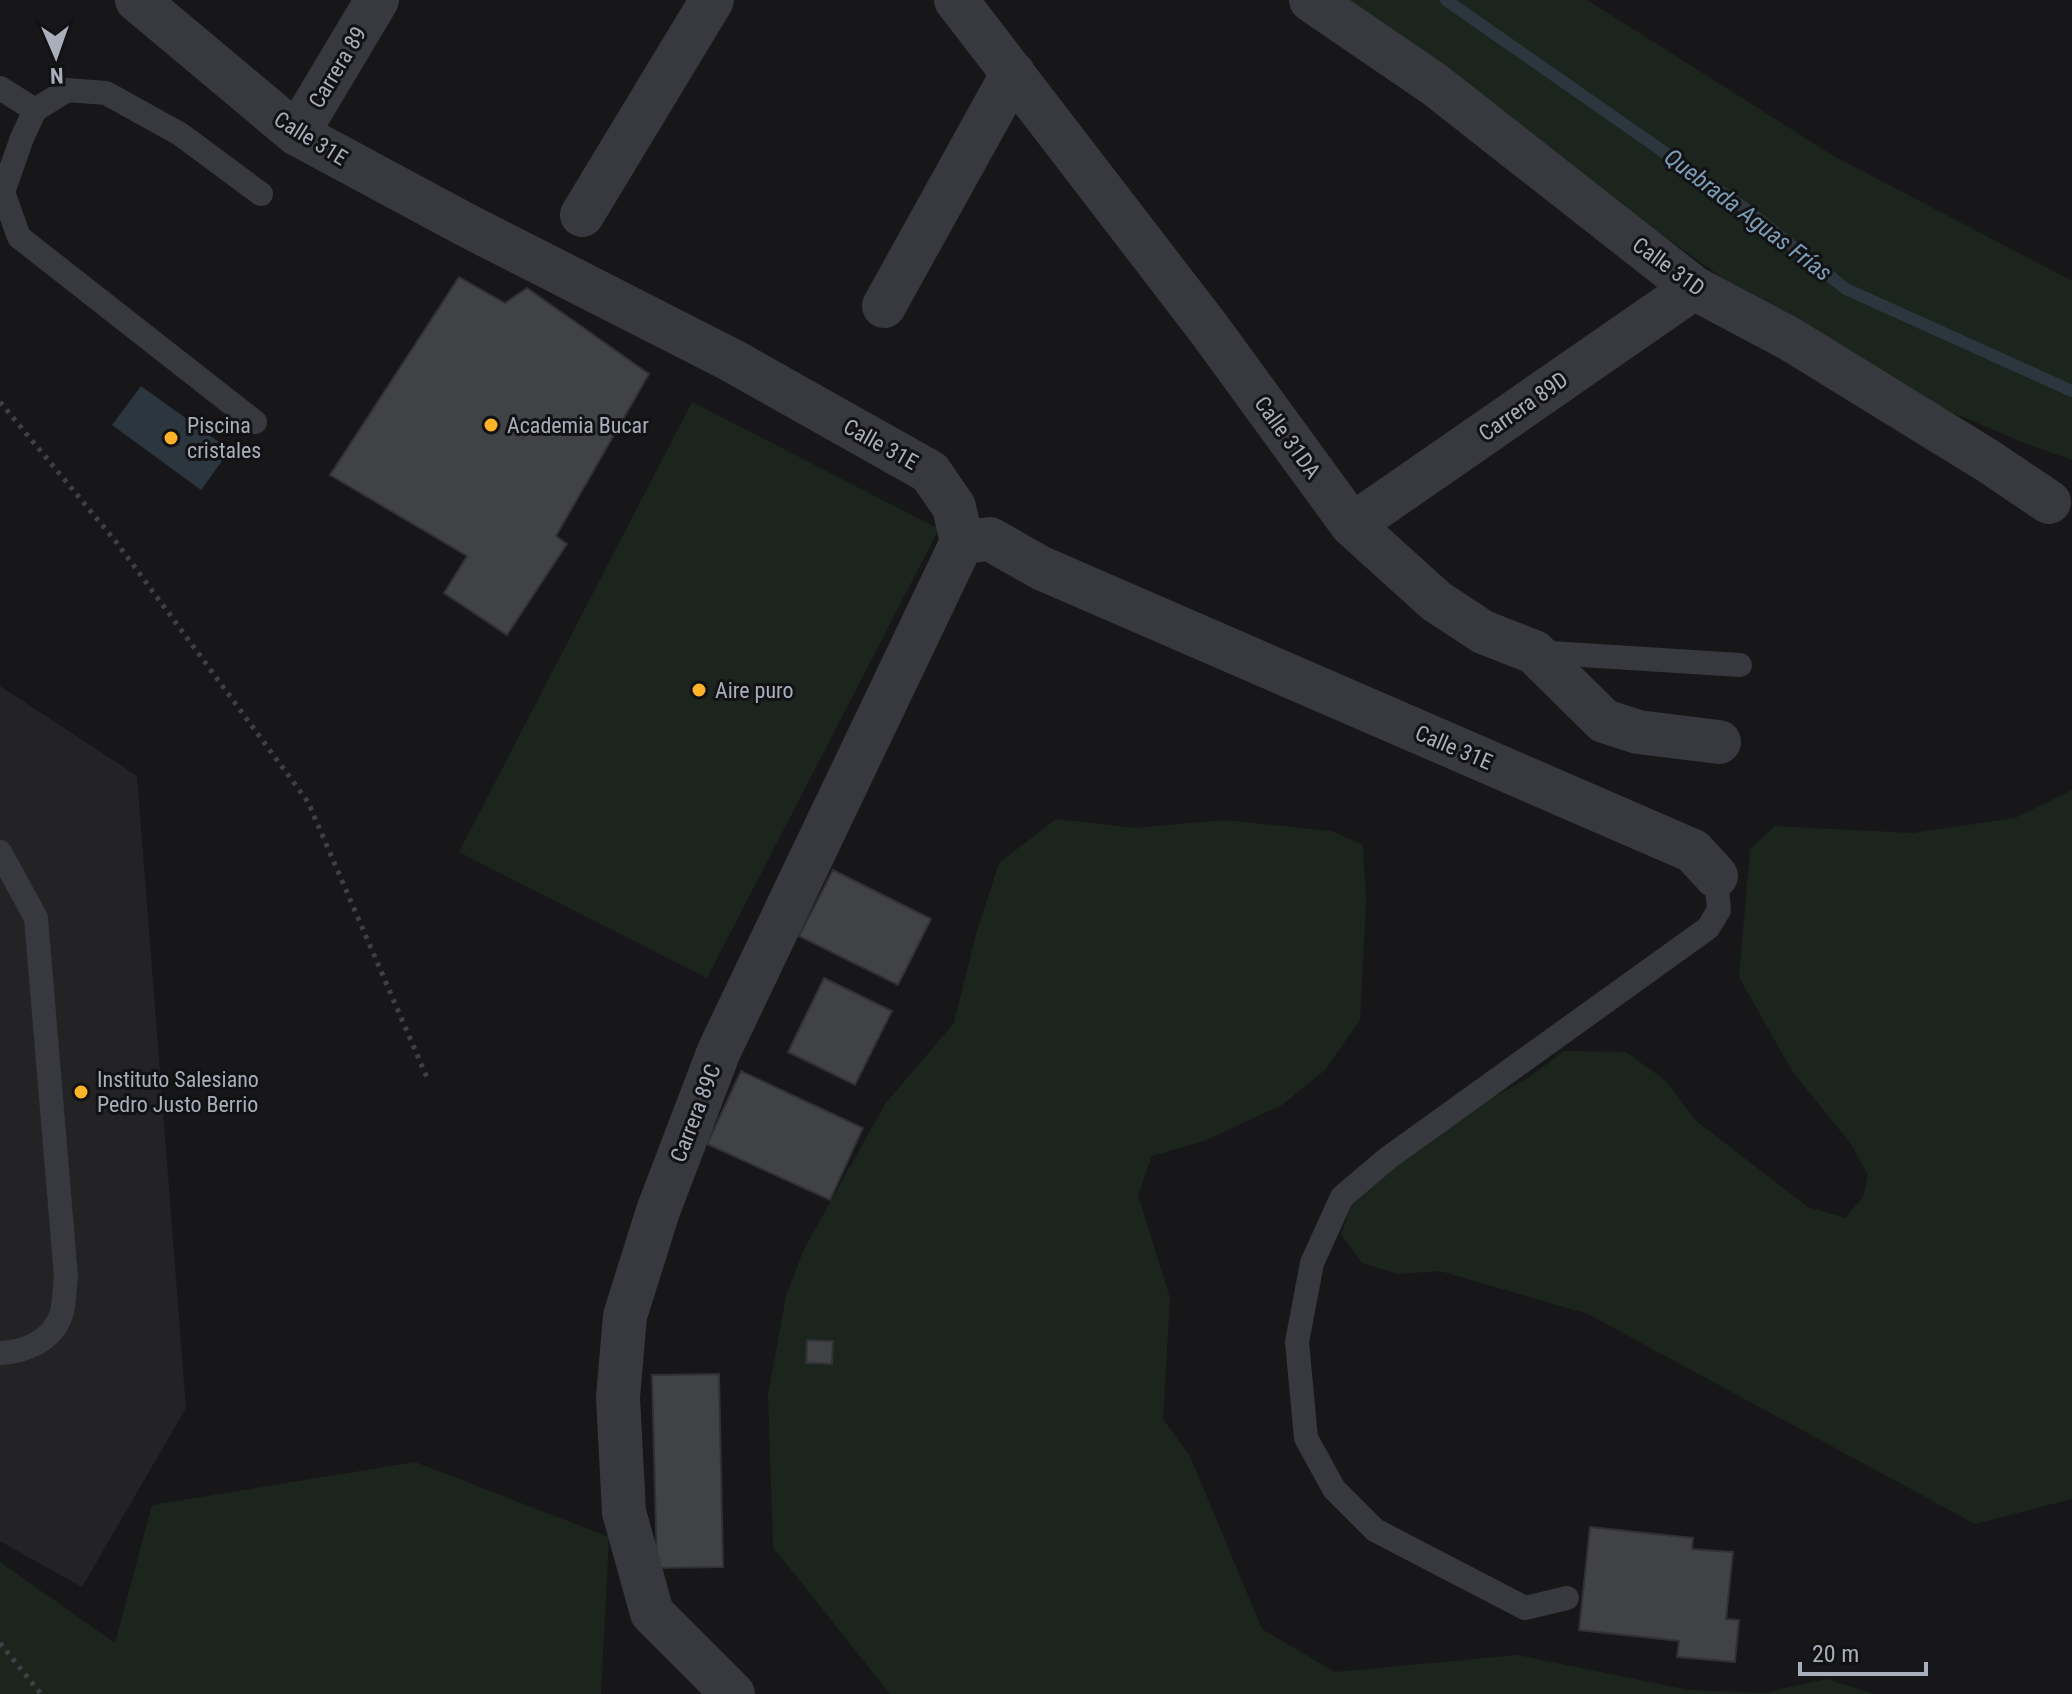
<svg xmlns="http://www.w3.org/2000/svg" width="2072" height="1694" viewBox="0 0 2072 1694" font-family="'Roboto Condensed',sans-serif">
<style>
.built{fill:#232326}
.green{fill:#1c251d}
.water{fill:#2c363e}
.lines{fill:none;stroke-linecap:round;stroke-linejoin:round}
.stream{stroke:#2c363e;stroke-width:12}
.building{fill:#414246;stroke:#313135;stroke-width:2}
.path{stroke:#3d4046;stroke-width:5;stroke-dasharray:4 6;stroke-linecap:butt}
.service{stroke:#37393e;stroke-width:24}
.minor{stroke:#37393e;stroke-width:44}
.poi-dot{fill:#ffb329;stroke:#121214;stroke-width:3}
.labels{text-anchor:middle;stroke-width:6;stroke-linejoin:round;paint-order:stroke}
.street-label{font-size:22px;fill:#a8aeba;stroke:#121214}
.poi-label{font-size:22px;fill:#a8aeba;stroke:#121214;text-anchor:start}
.water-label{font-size:24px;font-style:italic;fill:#7c9db7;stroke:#121214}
</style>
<rect width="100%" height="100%" fill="#171719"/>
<path class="built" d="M0 686 137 776 186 1408 82 1587 0 1541Z"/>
<path class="green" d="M1332 0H1587L1832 155 2072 281V460L2027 444 1906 393 1803 335Z
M692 402 939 529 707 978 459 852Z
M2072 790V1499L1975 1524 1588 1314 1440 1271 1398 1274 1362 1263 1341 1234 1352 1205 1381 1175 1464 1112 1525 1080 1564 1051 1626 1052 1666 1081 1696 1121 1808 1207 1845 1218 1863 1197 1868 1175 1851 1144 1792 1071 1739 977 1750 849 1775 826 1912 833 2015 818Z
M1056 819 1136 828 1224 820 1331 831 1363 845 1366 903 1360 1020 1325 1070 1282 1105 1204 1141 1152 1156 1138 1195 1170 1298 1163 1419 1190 1456 1262 1629 1335 1672 1518 1655 1688 1690 1764 1693 1826 1679 1874 1694H890L773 1547 768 1395 786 1296 804 1249 885 1104 954 1023 977 931 999 863Z
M415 1462 609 1537 601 1694H0V1562L115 1643 152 1505Z"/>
<path class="water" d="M141 386 230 450 201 490 112 425Z"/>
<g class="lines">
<path class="stream" d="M1446 0 1747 210 1846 289 2072 391"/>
</g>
<path class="building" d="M459 277 505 303 527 288 649 374 556 536 567 544 507 635 444 593 467 556 330 475Z
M833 870 931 919 898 985 799 936Z
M824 978 892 1011 855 1085 788 1052Z
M741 1071 863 1128 830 1200 707 1144Z
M807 1340 833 1341 832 1364 806 1363Z
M719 1374 723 1567 657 1568 652 1375Z
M1590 1527 1693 1538 1692 1549 1733 1552 1726 1619 1739 1620 1735 1662 1677 1657 1679 1641 1579 1630Z"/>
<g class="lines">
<path class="path" d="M0 402 117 543 308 802 428 1080
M0 1643 41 1694"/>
<path class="service" d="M0 88 35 110
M255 422 19 237 3 192 22 138 35 110 67 90 106 93 180 134 261 194
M1535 652 1740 665
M0 852 36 918 66 1277C64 1289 65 1304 61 1315 52 1341 25 1352 0 1353
M1567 1598 1525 1608 1375 1530 1334 1489 1306 1438 1297 1342 1312 1263 1342 1197 1388 1158 1708 928 1719 910 1716 876"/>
<path class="minor" d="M137 0 297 134 466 225 731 360 930 472 954 507 962 542
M956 0 1209 329 1352 525 1436 601 1483 632 1534 652 1604 721 1638 732 1719 742
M1311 0 1434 84 1694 288 1790 339 1988 461 2049 502
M297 134 377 0
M582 215 712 0
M884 306 1013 73
M1352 525 1694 288
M962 542 990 539 1041 568 1693 851 1716 876
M733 1694 652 1613 624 1512 618 1397 625 1316 658 1211 719 1051 962 542"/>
</g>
<g class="poi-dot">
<circle cx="491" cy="425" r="8"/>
<circle cx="171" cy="438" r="8"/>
<circle cx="699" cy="690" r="8"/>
<circle cx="81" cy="1092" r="8"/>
</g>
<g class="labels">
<g class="street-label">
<text transform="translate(337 67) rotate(-59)" y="8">Carrera 89</text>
<text transform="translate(311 138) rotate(32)" y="8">Calle 31E</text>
<text transform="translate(1669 266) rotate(36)" y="8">Calle 31D</text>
<text transform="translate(1523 406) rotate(-35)" y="8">Carrera 89D</text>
<text transform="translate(1288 437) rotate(54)" y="8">Calle 31DA</text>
<text transform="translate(881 444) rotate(29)" y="8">Calle 31E</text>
<text transform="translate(1454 747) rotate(23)" y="8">Calle 31E</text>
<text transform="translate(695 1113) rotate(-69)" y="8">Carrera 89C</text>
</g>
<g class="poi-label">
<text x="187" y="433">Piscina<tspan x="187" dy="25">cristales</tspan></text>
<text x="507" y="433">Academia Bucar</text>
<text x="715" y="698">Aire puro</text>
<text x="97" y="1087">Instituto Salesiano<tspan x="97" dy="25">Pedro Justo Berrio</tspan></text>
</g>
<g class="water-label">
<text transform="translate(1748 215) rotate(37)" y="8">Quebrada Aguas Frías</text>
</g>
</g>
<g transform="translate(56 56) rotate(178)" stroke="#121214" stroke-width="6" paint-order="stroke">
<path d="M0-6L14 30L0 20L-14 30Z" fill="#a8aeba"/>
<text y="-12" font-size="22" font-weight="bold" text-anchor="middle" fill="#a8aeba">N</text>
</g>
<path d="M1800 1662v12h126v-12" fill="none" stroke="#a8aeba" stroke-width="4"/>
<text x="1812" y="1662" font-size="24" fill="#a8aeba" stroke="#121214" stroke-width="6" paint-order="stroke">20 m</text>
</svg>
